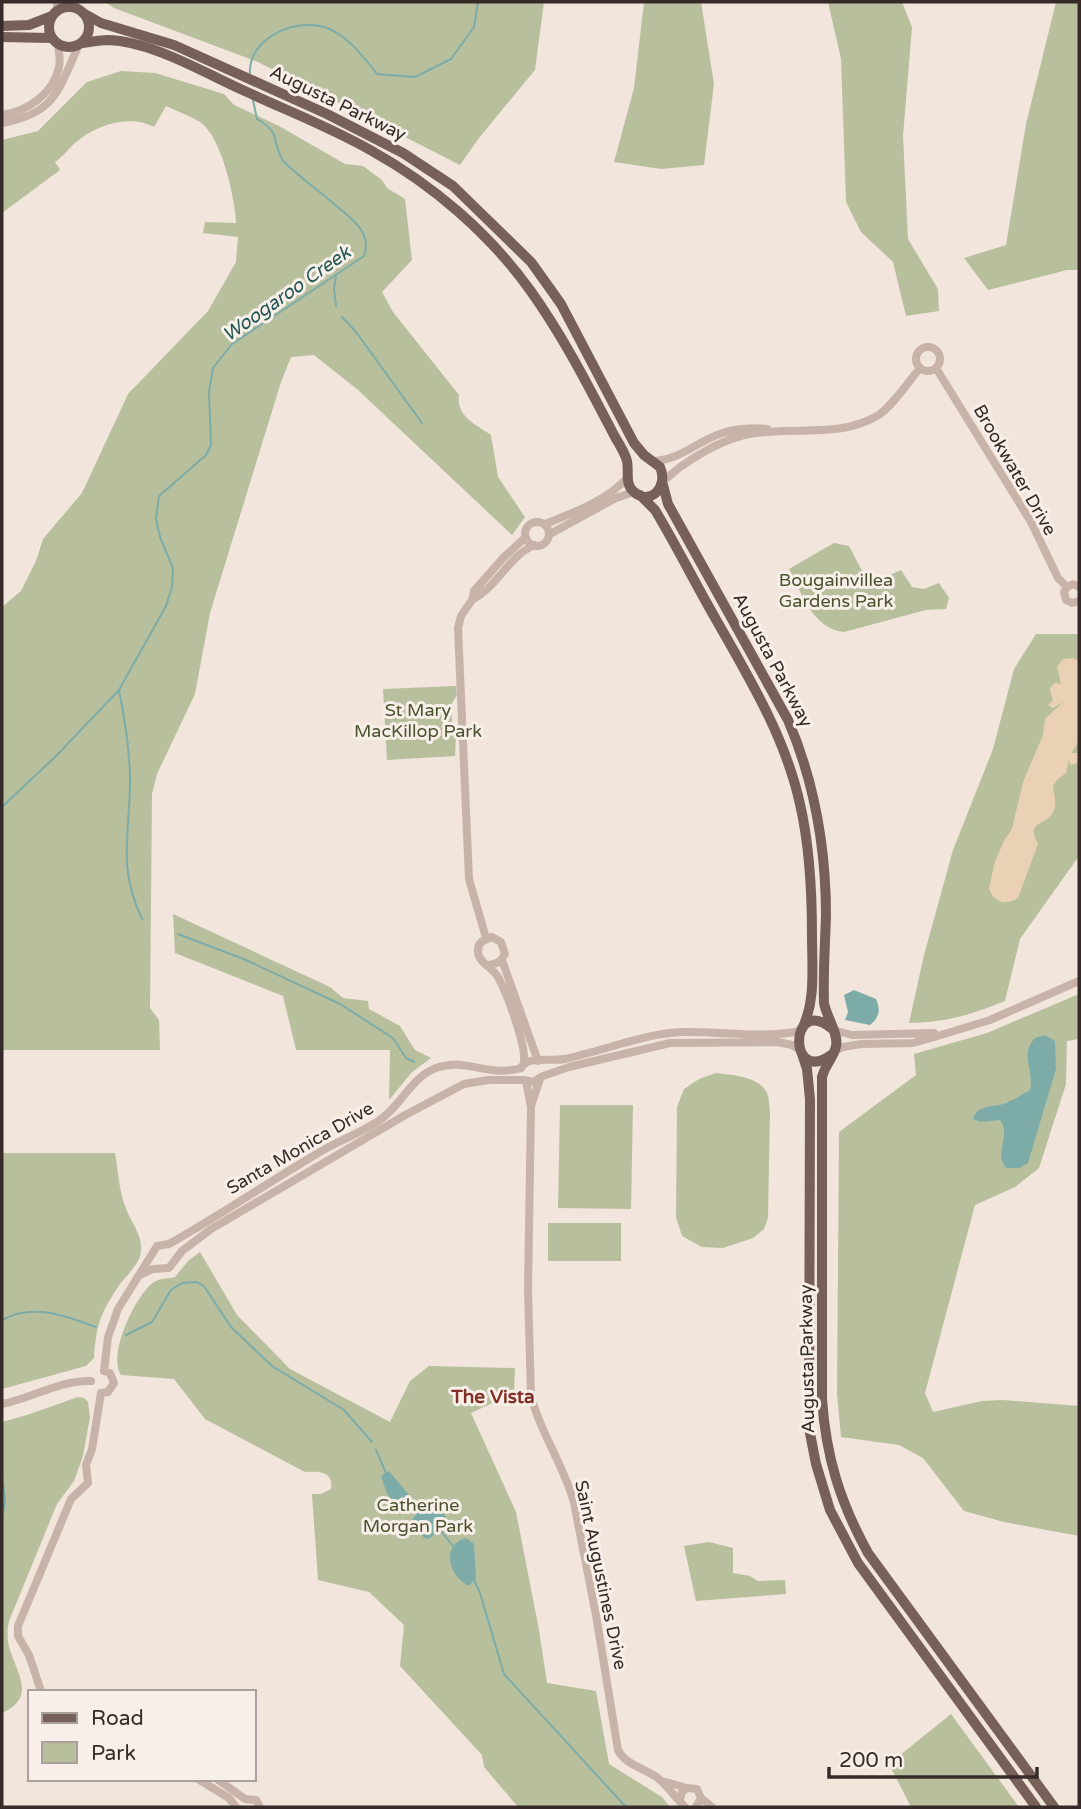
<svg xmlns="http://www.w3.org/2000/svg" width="1081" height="1809" viewBox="0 0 1081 1809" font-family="'Varela Round',sans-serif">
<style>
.green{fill:#b8bf9d}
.sand{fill:#ead1b5}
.water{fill:#7daca8}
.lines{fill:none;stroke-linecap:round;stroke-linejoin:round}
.stream{stroke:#7daca8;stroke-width:2}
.minor{stroke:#c8b3a9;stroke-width:8}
.major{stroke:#77605a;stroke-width:10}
.labels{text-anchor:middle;stroke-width:6;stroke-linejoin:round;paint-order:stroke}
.street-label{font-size:18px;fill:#362b28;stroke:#f8efe9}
.park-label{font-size:18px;fill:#4a522e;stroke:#f8efe9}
.water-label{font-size:19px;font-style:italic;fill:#205552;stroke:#f8efe9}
.neighbourhood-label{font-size:19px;font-weight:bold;fill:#803026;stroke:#f8efe9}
</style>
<rect width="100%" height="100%" fill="#f1e5dc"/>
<path class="green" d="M105 2H544L535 70 479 138 460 165 258 62 114 8Z
M644 2H701L714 84 704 165 661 169 614 162 634 88Z
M828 2H902L912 27 903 136 908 239 938 289 939 311 906 316 893 262 861 232 846 202 841 59Z
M1056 2H1079V270H1067L988 290 964 258 1006 245 1026 124Z
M121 71 155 73 224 94 234 105 279 126 345 164 363 166 382 180 387 188 405 199 412 260 382 292 393 312 459 395C456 416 475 424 491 435L498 477 525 517 512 535 358 390 314 355 291 357 281 382 210 613 195 694 157 774 152 794 150 1008 159 1020 160 1050H2V607L21 591 36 561 43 539 82 493 128 394 208 311 236 262 238 237 203 233 205 222 236 223C235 199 222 137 200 122 190 116 177 111 166 106L154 127C129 114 96 125 75 143 68 149 63 157 55 162L60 170 2 213V140L38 131 87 82Z
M834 543 849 546 869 584 901 570 912 587 924 589 939 583 949 598 946 609 926 610 844 632C813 629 802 594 789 569Z
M1036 634H1079V856L1020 939 1005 1001C970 1015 948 1022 909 1023L924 955 953 850 993 749 1014 669Z
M456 686 457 695 451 705 452 724 456 736 455 756 387 760 383 689Z
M173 914 330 987 343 998 368 1001 369 1009 400 1026 415 1050 431 1058 412 1072 389 1100 390 1050H296L283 996 175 953Z
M1079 994V1039L1067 1041 1066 1084 1039 1168 1015 1187 975 1205 925 1393 933 1412 982 1401 1003 1400 1079 1406V1536L1004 1522 964 1511 923 1458 899 1445 841 1437 837 1394 839 1132 916 1075 914 1054 987 1033Z
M716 1073C732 1075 759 1076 767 1093 769 1097 769 1105 770 1110L768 1218 764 1229 753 1238 723 1248 702 1247 682 1236 676 1217 677 1107 684 1089 699 1079Z
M560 1105H633L631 1209 558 1208Z
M2 1153H115C118 1170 119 1190 125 1206 130 1221 143 1235 141 1251 140 1265 125 1276 118 1287 100 1314 96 1326 94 1358L86 1366 2 1389Z
M548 1223H621V1261H548Z
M200 1252 237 1315 290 1369 390 1422 410 1381 429 1366 515 1368 514 1393 471 1413 516 1512 539 1630 547 1683 596 1691 609 1764 662 1797 670 1807H518L484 1767 482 1755 400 1666 404 1625 369 1592 318 1580 312 1494H321L331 1489C334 1471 319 1471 305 1472L205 1419 174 1379 121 1375C107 1356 135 1295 154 1282 160 1278 168 1279 175 1277L188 1261Z
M78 1397 84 1398 88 1402 90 1417 83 1456 74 1481 57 1504 9 1621C7 1631 7 1640 10 1650 18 1675 36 1698 2 1713V1422L27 1415Z
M709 1542 733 1548V1573L750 1576 758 1581 785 1580 786 1594 696 1601 684 1546Z
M951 1714 1019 1807H911L889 1764Z"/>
<path class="sand" d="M1073 658 1079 661V741L1071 753H1078L1077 763 1070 765 1069 759 1066 773 1058 779 1053 786C1054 797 1058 804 1052 814 1045 826 1025 821 1038 844L1018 898C1006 906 994 902 989 889L995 861 1005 839 1012 829 1023 782 1043 735 1045 719 1064 701 1053 708 1048 705 1053 700C1051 692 1047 689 1055 683L1061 684 1057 666 1063 659Z"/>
<path class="water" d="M854 990 876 999C881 1010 879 1018 870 1025L845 1020 848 1012 844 995Z
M1045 1035 1055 1041 1056 1069 1028 1163 1019 1168H1006C993 1152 1012 1135 1000 1120L981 1122 973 1119C978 1104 990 1108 1003 1104 1012 1101 1022 1095 1030 1090 1035 1073 1019 1054 1035 1038Z
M389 1471 409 1495 411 1502 407 1509H401L387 1494 381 1476Z
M430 1501 438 1505 446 1517 445 1526 429 1539 424 1538 412 1520 422 1506Z
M466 1538 474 1544 476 1578 469 1586C449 1577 440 1545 466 1538Z"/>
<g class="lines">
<path class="stream" d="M250 73C248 39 294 18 324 27 345 33 364 57 377 74L415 77 451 59 474 27 478 2
M336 306 334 289 336 276
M342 317 356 332 422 423
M119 690C125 720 130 751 130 781 130 836 117 865 142 919
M2 807 57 755 119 690 166 606 172 587 173 568 160 537 156 519 159 496 206 455 211 445 209 392 213 368 232 344 364 256C373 231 349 217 333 203 317 189 298 176 283 161 271 141 282 133 257 119L253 100
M178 934 246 960 340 1004 393 1038 406 1058 414 1062
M2 1320C34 1303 65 1316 96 1327
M126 1335 152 1322 171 1290 182 1283 197 1282 204 1286 231 1327 272 1366 344 1410 372 1442
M376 1450 386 1473
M2 1477 5 1499 2 1520
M409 1504 418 1511
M441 1531 453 1546
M474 1580 480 1593 504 1674 626 1807"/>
<path class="minor" d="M71 2 78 9
M57 10V2
M2 115C28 111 53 94 59 67 61 60 58 53 59 45
M2 123C57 113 58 89 79 45
M916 359a12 12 0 1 1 24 0a12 12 0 1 1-24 0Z
M936 368 1031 522 1058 578 1067 587
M652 461C674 461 690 448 708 439 727 429 746 427 767 429
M663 482C680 464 717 442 741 436 754 432 770 432 784 431 817 430 847 433 877 416 891 408 909 381 920 368
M525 534a12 12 0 1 1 24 0a12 12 0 1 1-24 0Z
M545 524C573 513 608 500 628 477
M550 534 616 498 634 492
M1067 587 1064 592 1066 600 1072 603 1079 601
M1067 587 1073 584 1079 587
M472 600C497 587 507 558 534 545
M486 938 469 879 458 628 461 616 472 600 474 591 504 557 526 537
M502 960 538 1061
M489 965C498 964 501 961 505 954L501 942 492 937C484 939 477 943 478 952 478 962 493 968 498 977 507 993 526 1045 524 1062
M833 1030 852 1035 934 1033
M834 1051 843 1047 861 1044 913 1043 931 1038 990 1020 1079 981
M521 1068C527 1055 550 1062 564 1059 603 1051 642 1034 681 1032 721 1031 761 1039 801 1031
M526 1081 531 1107 528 1290 531 1395C540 1433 564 1465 574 1503L596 1615 618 1750C625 1765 647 1769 659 1779 668 1787 676 1798 685 1807
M531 1106 540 1079
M138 1276 153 1269 169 1268 182 1251 211 1229 407 1114 464 1084 488 1080H524L533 1082 543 1076 569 1067 670 1043 778 1042 792 1045 800 1050
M104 1371 108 1337 118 1309 157 1246 169 1244C222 1214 272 1180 325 1149 342 1140 361 1132 377 1122 400 1108 411 1077 436 1068 465 1057 489 1078 521 1068
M101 1393 108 1392 114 1383 110 1373 104 1371
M2 1404C32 1398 60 1380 91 1381
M41 1691 29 1655 18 1636V1626L71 1499 88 1483 86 1465 92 1449 101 1393
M198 1779 229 1798 236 1807
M217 1779 245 1799 256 1800 260 1807
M662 1781 687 1788
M701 1798 712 1807
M680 1799 682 1792 687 1788 697 1789 701 1798 696 1807"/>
<path class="major" d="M49 27a20 20 0 1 1 40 0a20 20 0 1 1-40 0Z
M2 26 29 25 52 16
M2 37 51 38
M82 43C91 42 99 40 108 40 152 41 206 74 247 92 288 111 332 128 372 151 433 185 489 233 530 290 563 336 589 387 615 437 620 445 625 453 627 461 629 471 625 484 633 491 650 507 669 487 660 467L644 455 634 443 561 304 531 262 453 186 403 153 327 114 174 45 101 23 83 13
M663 485 668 504 788 720C815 783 826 847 826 916 825 945 823 974 824 1003 826 1016 839 1034 836 1046 834 1057 825 1065 822 1077V1399C826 1457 840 1502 868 1553L1054 1807
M640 495 655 510C676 545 694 581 714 616 748 676 785 736 800 804 810 847 812 891 812 936 812 967 816 1001 802 1029
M802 1054 807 1069 810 1099 809 1428 816 1464 830 1510 858 1563 1036 1807
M831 1055C788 1086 789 995 831 1028"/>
</g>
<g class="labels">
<g class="street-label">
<text transform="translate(338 103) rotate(26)" y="6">Augusta Parkway</text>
<text transform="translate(1015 470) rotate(60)" y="6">Brookwater Drive</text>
<text transform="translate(773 660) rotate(62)" y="6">Augusta Parkway</text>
<text transform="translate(300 1148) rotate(-30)" y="6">Santa Monica Drive</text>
<text transform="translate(807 1359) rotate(-91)" y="6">Augusta Parkway</text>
<text transform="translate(601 1575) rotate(78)" y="6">Saint Augustines Drive</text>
</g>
<g class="park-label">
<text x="836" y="586">Bougainvillea<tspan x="836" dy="21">Gardens Park</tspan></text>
<text x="418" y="716">St Mary<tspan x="418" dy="21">MacKillop Park</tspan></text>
<text x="418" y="1511">Catherine<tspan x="418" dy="21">Morgan Park</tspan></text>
</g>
<g class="water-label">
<text transform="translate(286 293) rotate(-35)" y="7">Woogaroo Creek</text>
</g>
<g class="neighbourhood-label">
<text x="493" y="1403">The Vista</text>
</g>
</g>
<rect width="1081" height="1809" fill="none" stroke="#362b28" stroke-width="7"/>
<rect x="28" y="1690" width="228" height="91" fill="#f8efe9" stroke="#aaa19c" stroke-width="2"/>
<rect x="42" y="1713" width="35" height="10" fill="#77605a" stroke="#aaa19c" stroke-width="2"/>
<text x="91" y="1725" font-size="21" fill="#362b28">Road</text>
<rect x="42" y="1742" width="35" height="21" fill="#b8bf9d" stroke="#aaa19c" stroke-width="2"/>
<text x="91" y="1760" font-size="21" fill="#362b28">Park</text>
<path d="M829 1767v10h208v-10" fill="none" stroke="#362b28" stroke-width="3.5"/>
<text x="839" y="1767" font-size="21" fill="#362b28" stroke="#f8efe9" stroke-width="5" paint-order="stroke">200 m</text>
</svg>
